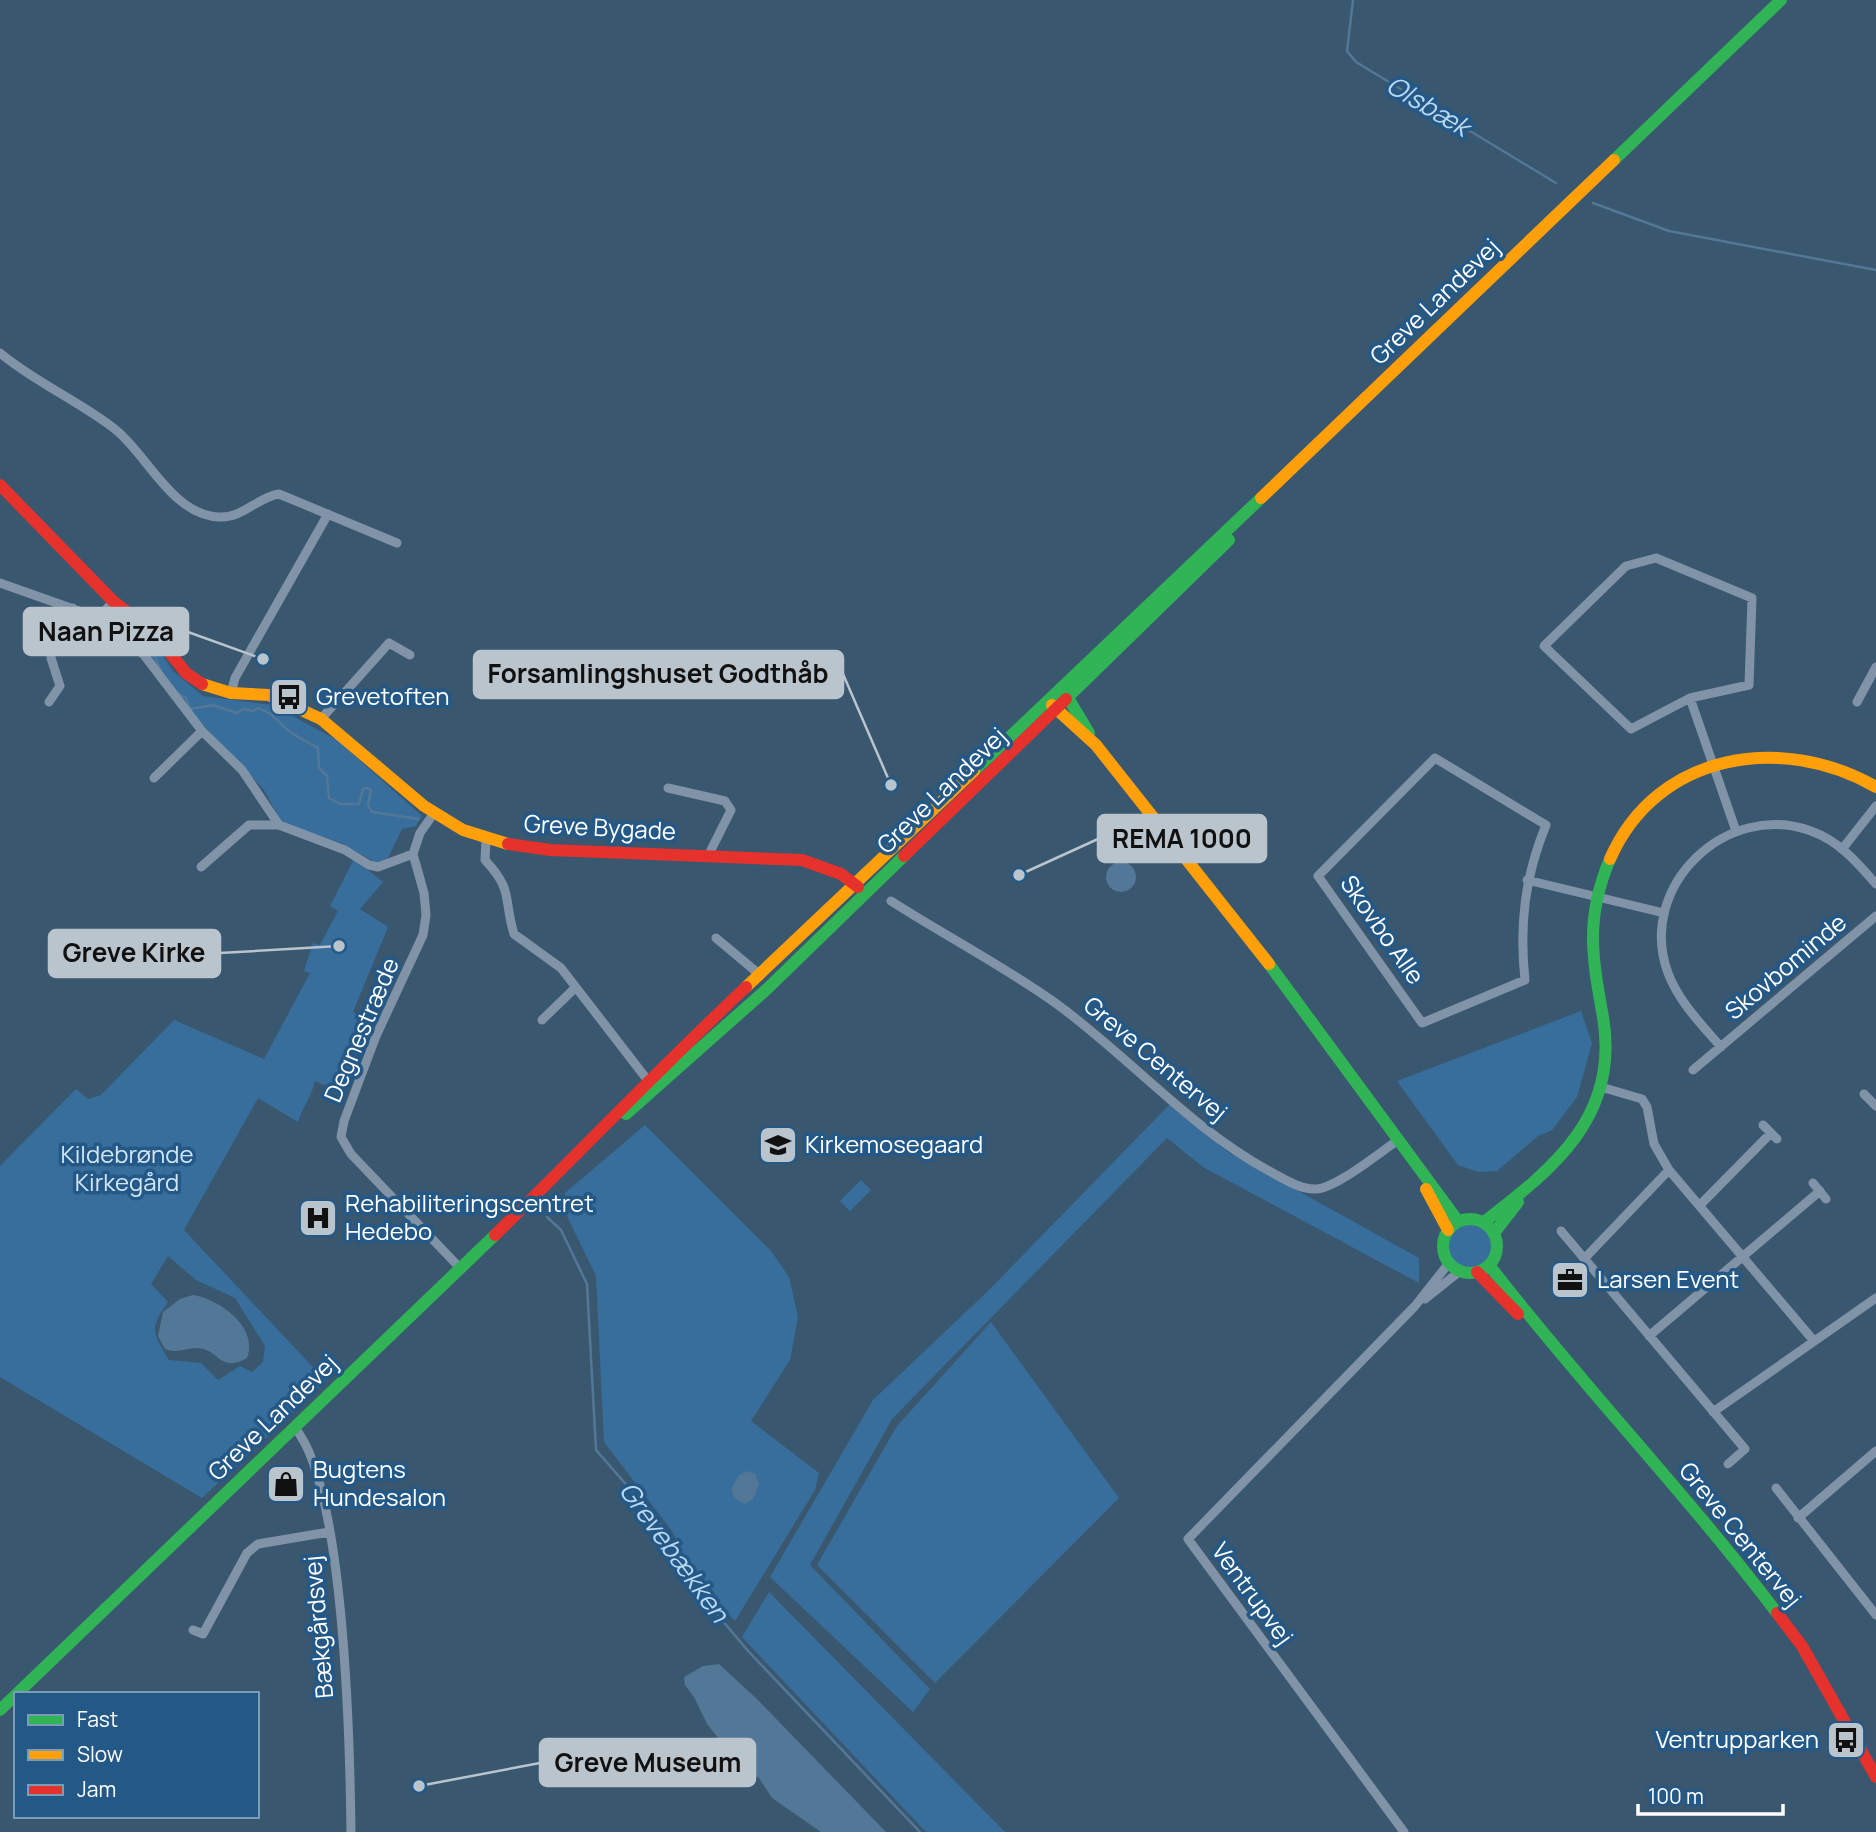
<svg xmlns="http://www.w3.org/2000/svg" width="1876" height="1832" viewBox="0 0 1876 1832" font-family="Manrope,sans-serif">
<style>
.green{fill:#386e9c;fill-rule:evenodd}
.water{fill:#537796}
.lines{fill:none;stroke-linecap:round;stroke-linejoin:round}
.stream{stroke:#537796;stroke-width:2.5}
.street{stroke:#8193a6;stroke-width:9}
.fast{stroke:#30b455;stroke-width:12}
.slow{stroke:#ff9f0a;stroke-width:12}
.jam{stroke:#e5322d;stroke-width:12}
.labels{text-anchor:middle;stroke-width:7;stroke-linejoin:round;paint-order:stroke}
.street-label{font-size:24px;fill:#fff;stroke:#235887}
.poi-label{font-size:24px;fill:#fff;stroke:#235887;text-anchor:start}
.park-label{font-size:24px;fill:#d2e6f7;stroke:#235887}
.water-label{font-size:26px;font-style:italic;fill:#bad8f0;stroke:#235887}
.leader{fill:none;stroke:#bac4cd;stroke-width:2.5}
.callout-dot{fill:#bac4cd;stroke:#235887;stroke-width:2.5}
.callout{fill:#bac4cd;stroke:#bac4cd;stroke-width:2.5}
.callout-label{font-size:26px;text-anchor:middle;font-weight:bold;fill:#111}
</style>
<rect width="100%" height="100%" fill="#3a5770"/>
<path class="green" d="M117 617 154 643 173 671 203 696 272 705 337 740 422 816 416 826 402 829 387 860 378 864 342 843 282 823 264 790 184 704 137 640 113 624Z
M354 859 383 882 360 909 388 927 353 1012 372 1020 339 1092 315 1081C311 1098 303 1106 298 1122L258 1098 184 1230 326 1381 202 1498 0 1377V1166L76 1089 88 1099 101 1095 174 1020 264 1059 310 973 304 971 313 943 320 945 338 911 330 906ZM168 1256 196 1280 235 1298 265 1346 263 1362 252 1372 240 1366 218 1380 201 1363 169 1360C152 1332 149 1329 168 1302L151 1284Z
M1581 1011 1592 1043 1577 1097 1552 1130 1538 1136 1497 1171 1478 1172 1458 1165 1397 1081Z
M1170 1104 1228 1152 1419 1258V1283L1203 1167 1167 1138 892 1419 810 1565 930 1689 913 1712 770 1577 873 1400 988 1291Z
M645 1125 771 1251 789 1277 798 1317 790 1360 751 1421 819 1473 815 1490 735 1621 696 1580 672 1531 604 1442 596 1276 566 1214 565 1193Z
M861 1180 871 1190 850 1211 840 1201Z
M1446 1246a25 25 0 1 1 50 0a25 25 0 1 1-50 0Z
M991 1322 1119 1498 935 1683 817 1565 897 1426Z
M769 1592 1005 1832H926L742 1637Z"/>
<path class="water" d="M1106 877a15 15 0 1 1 30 0a15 15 0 1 1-30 0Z
M193 1295C218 1299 259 1326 247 1358 219 1374 219 1348 197 1348 184 1348 179 1354 165 1349L158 1336 163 1312 180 1299Z
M749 1471 755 1474 759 1484 753 1499 745 1504 735 1499 731 1489 739 1475Z
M719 1664 758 1700 886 1832H821L772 1798 759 1778 738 1763 707 1724 694 1697 685 1685 684 1677 703 1666Z"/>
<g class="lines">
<path class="stream" d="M1353 0 1347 51 1356 62 1556 183
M1593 203 1669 231 1876 270
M120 622 149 643 161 671
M177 693 186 698 190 709 213 705 237 713 243 709 254 711 258 708C273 713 278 722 289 731 297 737 309 743 318 748L319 768 327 776 329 798 340 804H359L363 789 367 788 371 790 368 805 372 812 418 819
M547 1217 561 1230 587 1284 596 1450 658 1521 693 1586 749 1652 920 1832"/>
<path class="street" d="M0 353C36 383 79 401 116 430 148 456 173 516 220 517 243 518 258 497 279 494L397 543
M0 583 99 618
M113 601 99 618 144 655 202 731 242 770 279 825
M231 693 235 678 328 514
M1690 698 1631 729 1544 646 1626 566 1656 558 1752 598 1749 685 1690 698 1736 831
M49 702 60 686 51 658 52 645 73 608
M1857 702 1876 667
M321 719 389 643 410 655
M1435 758 1546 825C1525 876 1519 925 1525 980L1422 1023 1318 876Z
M154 778 202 731
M668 788 725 801 731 810 709 854
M434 813 420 833 413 854 424 893 426 915 423 935 376 1036 344 1121 341 1137 351 1154 460 1268
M486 839 485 860C514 891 503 898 514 934L561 968 649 1082
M1843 848 1876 806
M201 867 249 825H279L345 850 369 865 378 867 413 854
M1527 880 1664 913
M891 901C944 935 1002 965 1054 1002 1129 1056 1189 1128 1271 1172 1286 1180 1299 1189 1315 1189 1334 1190 1380 1152 1397 1141
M716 938 759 974
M542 1020 575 988
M1721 1047C1701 1024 1679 1002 1668 973 1636 887 1726 800 1811 831 1839 841 1857 862 1876 884
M1693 1070 1876 916
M1601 1087 1642 1099 1647 1107 1654 1144 1669 1170 1814 1341
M1864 1094 1876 1106
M1763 1125 1777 1139
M1813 1183 1826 1199
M1700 1205 1771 1133
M1561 1231 1745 1449 1728 1464
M1584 1259 1669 1170
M1425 1299 1460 1271
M1649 1336 1820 1191
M1713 1412 1876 1298
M294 1427C345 1483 350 1750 351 1832
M1776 1488 1876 1615
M1798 1518 1876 1451
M193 1630 203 1634 247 1553 258 1544 329 1532
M1404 1832 1188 1539 1415 1306 1449 1263"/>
<path class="fast" d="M1614 160 1781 0
M1064 691 1089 733
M1066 699 1229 540
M974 771 1261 498
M1269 964 1458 1221
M626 1114 767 989 904 856
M1443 1246a27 27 0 1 1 54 0a27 27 0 1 1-54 0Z
M1484 1222C1554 1168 1620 1116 1603 1017 1592 956 1585 918 1610 859
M1494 1233 1518 1202
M1489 1265C1581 1384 1686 1493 1777 1613
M0 1710 495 1235"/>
<path class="slow" d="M1261 498 1614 160
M202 684 231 693 269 695 321 719 424 806 463 830 508 844
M1052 705 1096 745 1269 964
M1610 859C1657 752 1782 733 1876 787
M746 987 974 771
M1426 1189 1448 1230"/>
<path class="jam" d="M0 485 113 601 155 634 186 673 202 684
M508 844 550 850 802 860 841 874 858 887
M904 856 1066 699
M495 1235C579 1153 660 1068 746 987
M1477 1272 1518 1314
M1777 1613 1802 1646 1876 1777"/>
</g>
<defs>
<g id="bus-square" transform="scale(2.0125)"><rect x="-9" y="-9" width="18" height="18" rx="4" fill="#bac4cd" stroke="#235887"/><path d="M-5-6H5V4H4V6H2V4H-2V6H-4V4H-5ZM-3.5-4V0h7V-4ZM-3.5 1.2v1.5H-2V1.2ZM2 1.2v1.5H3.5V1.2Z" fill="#111"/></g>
<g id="school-square" transform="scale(2.0125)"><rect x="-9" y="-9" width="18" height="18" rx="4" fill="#bac4cd" stroke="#235887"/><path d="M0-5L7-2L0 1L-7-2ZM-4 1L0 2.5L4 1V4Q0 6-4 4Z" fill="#111"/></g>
<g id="hospital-square" transform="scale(2.0125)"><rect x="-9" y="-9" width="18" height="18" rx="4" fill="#bac4cd" stroke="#235887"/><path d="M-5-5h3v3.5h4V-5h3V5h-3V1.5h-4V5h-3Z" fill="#111"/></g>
<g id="office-square" transform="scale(2.0125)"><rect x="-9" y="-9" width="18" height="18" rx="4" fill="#bac4cd" stroke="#235887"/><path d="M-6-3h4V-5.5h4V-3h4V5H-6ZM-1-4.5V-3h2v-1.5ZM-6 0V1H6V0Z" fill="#111"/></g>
<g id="shop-square" transform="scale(2.0125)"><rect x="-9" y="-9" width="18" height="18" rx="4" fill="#bac4cd" stroke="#235887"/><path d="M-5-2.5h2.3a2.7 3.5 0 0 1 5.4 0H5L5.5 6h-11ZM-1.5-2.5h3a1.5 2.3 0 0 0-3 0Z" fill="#111"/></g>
</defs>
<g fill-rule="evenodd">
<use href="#bus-square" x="289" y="697"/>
<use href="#school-square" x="778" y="1145"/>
<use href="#hospital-square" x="318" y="1218"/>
<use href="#office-square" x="1570" y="1280"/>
<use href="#shop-square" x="286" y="1484"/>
<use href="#bus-square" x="1846" y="1740"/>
</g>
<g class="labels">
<g class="street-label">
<text transform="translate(1435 302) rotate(-44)" y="8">Greve Landevej</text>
<text transform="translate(942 791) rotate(-44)" y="8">Greve Landevej</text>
<text transform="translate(600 828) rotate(3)" y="8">Greve Bygade</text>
<text transform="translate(1382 930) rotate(55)" y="8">Skovbo Alle</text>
<text transform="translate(1786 967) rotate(-40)" y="8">Skovbominde</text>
<text transform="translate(362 1030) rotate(-67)" y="8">Degnestræde</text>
<text transform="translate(1155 1059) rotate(40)" y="8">Greve Centervej</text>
<text transform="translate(273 1418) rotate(-44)" y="8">Greve Landevej</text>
<text transform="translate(1740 1535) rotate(51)" y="8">Greve Centervej</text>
<text transform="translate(1252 1594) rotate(54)" y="8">Ventrupvej</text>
<text transform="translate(319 1627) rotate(-95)" y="8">Bækgårdsvej</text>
</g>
<g class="poi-label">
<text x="316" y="705">Grevetoften</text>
<text x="805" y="1153">Kirkemosegaard</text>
<text x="345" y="1212">Rehabiliteringscentret<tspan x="345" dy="28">Hedebo</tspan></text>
<text x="1597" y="1288">Larsen Event</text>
<text x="313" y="1478">Bugtens<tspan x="313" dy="28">Hundesalon</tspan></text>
<text x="1819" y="1748" text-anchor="end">Ventrupparken</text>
</g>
<g class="park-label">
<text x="127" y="1163">Kildebrønde<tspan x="127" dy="28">Kirkegård</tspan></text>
</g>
<g class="water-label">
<text transform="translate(1428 106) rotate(31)" y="9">Olsbæk</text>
<text transform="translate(674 1552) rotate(54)" y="9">Grevebækken</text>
</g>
</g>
<path class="leader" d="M263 659L188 632M891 785L843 674M1019 875L1098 839M339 946L220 953M419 1786L540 1763"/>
<g class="callout-dot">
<circle cx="263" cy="659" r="7"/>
<circle cx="891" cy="785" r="7"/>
<circle cx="1019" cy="875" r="7"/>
<circle cx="339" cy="946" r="7"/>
<circle cx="419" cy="1786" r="7"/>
</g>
<g class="callout">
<rect x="24" y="608" width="164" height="47" rx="7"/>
<rect x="474" y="651" width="369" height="47" rx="7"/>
<rect x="1098" y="815" width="168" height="47" rx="7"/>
<rect x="49" y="930" width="171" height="47" rx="7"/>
<rect x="540" y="1739" width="215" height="47" rx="7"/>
</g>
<g class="callout-label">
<text x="106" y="641">Naan Pizza</text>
<text x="658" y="683">Forsamlingshuset Godthåb</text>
<text x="1182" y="848">REMA 1000</text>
<text x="134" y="962">Greve Kirke</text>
<text x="648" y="1772">Greve Museum</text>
</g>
<rect x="14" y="1692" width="245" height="126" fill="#235887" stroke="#7b9bb7" stroke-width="2"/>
<rect x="28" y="1715" width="35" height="10" fill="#30b455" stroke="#7b9bb7" stroke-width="2"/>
<text x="77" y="1727" font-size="21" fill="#ffffff">Fast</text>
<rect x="28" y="1750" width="35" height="10" fill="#ff9f0a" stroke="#7b9bb7" stroke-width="2"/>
<text x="77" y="1762" font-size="21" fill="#ffffff">Slow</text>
<rect x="28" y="1785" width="35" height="10" fill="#e5322d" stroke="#7b9bb7" stroke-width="2"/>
<text x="77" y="1797" font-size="21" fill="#ffffff">Jam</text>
<path d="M1638 1804v10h145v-10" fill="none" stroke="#ffffff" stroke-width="3.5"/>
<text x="1648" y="1804" font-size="21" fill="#ffffff" stroke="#235887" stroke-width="5" paint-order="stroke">100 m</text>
</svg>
